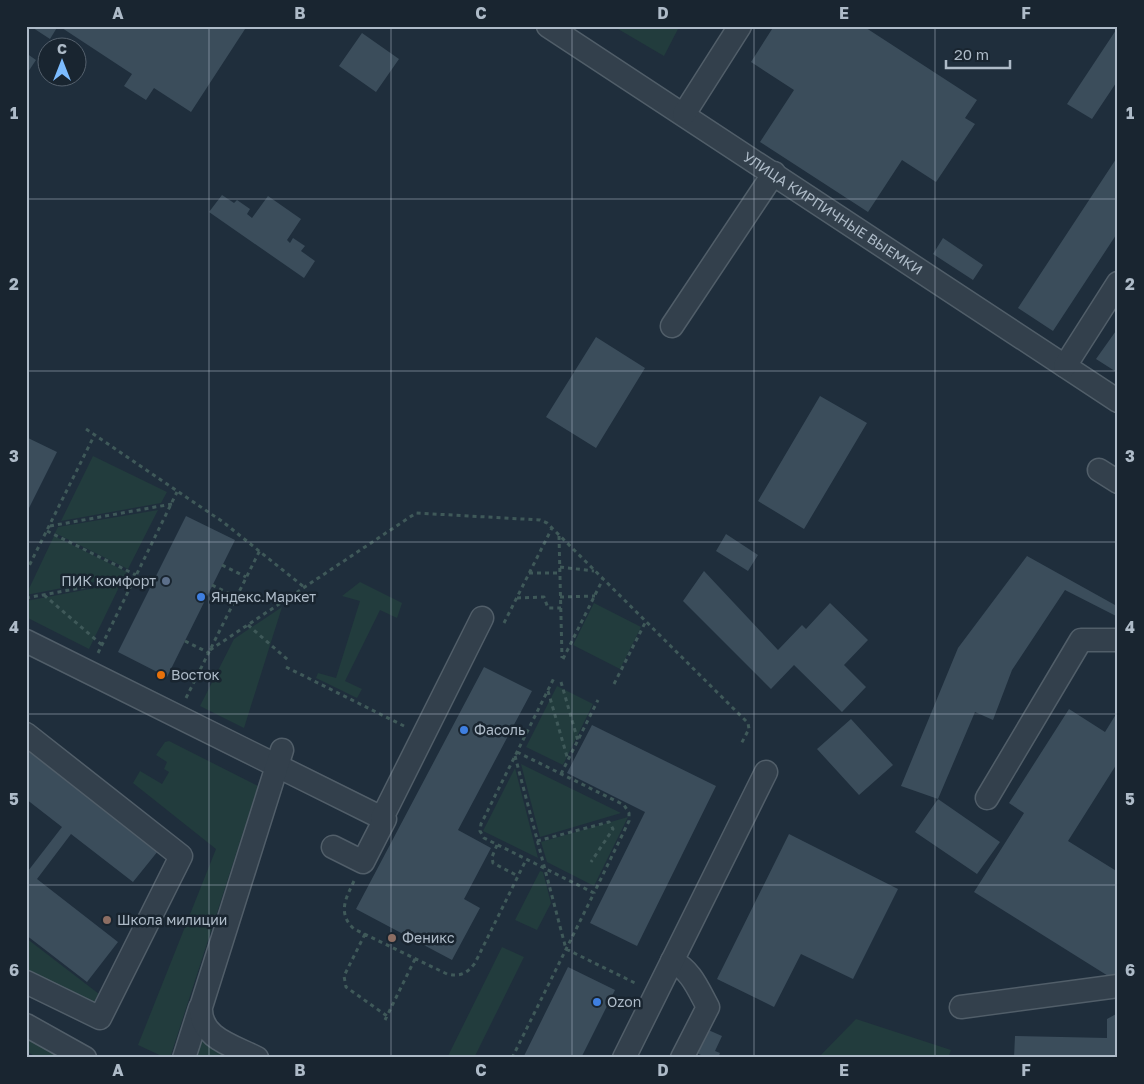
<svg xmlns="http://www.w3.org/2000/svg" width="1144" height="1084" viewBox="0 0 1144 1084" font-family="'Golos Text',sans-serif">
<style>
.green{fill:#223c3d}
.building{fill:#3b4d5b}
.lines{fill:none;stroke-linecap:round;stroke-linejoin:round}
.minor-casing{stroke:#515e69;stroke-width:25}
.path{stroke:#3f5959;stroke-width:3;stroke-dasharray:4 4;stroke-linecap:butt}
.minor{stroke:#33404c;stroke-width:22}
.grid{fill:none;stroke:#aebbc8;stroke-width:1;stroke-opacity:0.55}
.service-dot{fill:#5c6f8a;stroke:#192530;stroke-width:2}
.shop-dot{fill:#3f7fe0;stroke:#192530;stroke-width:2}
.food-dot{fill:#e8710a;stroke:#192530;stroke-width:2}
.education-dot{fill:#8d6e63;stroke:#192530;stroke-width:2}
.labels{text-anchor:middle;stroke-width:5;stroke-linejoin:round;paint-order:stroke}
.street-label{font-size:14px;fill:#aebbc8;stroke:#192530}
.poi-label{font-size:14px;fill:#aebbc8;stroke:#192530;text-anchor:start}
.neatline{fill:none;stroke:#aebbc8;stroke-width:2}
.grid-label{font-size:16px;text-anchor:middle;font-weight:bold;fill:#aebbc8}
</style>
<rect width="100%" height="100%" fill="#1f2e3c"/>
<path class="green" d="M613 26H673L678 29 664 56Z
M93 456 167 492 161 503 61 521Z
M158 510 128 569 55 533 58 527Z
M54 536 127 572 125 576 26 595Z
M360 582 402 603 397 618 380 610 345 681 362 689 357 698 316 678 318 673 336 678 360 601 342 596Z
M121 583 89 649 26 617V601Z
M594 603 641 627 620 669 573 645Z
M282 607 244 728 200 706 234 639Z
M557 686 593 704 563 765 526 747Z
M169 741 258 786 170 1058H166L138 1045 216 849 133 783 140 771 162 784 169 772 164 769 167 762 156 755 165 742Z
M521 764 621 813 540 837Z
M515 768 538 858 483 831Z
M628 817 594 886 547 862 541 842Z
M540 871 543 872 551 903 537 930 515 920Z
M26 938 99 994 94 1006 26 970Z
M502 947 524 957 474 1058H447Z
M856 1019 951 1050 948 1058H818Z
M26 1033 71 1058H38L26 1051Z
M198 1039 240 1058H192Z"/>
<path class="building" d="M30 26H58L50 39Z
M59 26H247L191 112 154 88 146 100 124 86 132 74Z
M774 26H863L977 100 965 118 975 124 936 182 902 160 868 212 760 142 794 90 751 62Z
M1118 27V80L1092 119 1067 104Z
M362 33 399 59 376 92 339 66Z
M26 53 36 60 26 75Z
M1118 156V232L1053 331 1018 308Z
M222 195 234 203 237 200 250 209 247 214 252 218 268 196 301 219 287 240 290 243 293 238 305 246 301 251 315 261 304 278 209 212Z
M943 238 983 265 973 280 933 254Z
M1118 328V373L1096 359Z
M596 337 645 368 596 448 546 417Z
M820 396 867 423 804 529 758 501Z
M26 437 57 452 26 514Z
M186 516 235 540 167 677 118 652Z
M726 534 758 555 748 571 716 551Z
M1027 556 1115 605 1118 599V617L1065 590 1012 670 993 720 975 712 938 799 901 786 958 648Z
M704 571 778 650 802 625 806 629 830 603 868 640 844 665 866 687 842 712 794 665 771 689 683 601Z
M484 667 532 691 458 830 491 848 464 899 480 908 452 960 356 909Z
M1069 709 1105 732 1118 711V762L1068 841 1118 872V972L1113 979 974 892 1024 813 1009 803Z
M851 719 893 765 859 795 817 749Z
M592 725 716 786 637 946 590 923 645 812 567 773Z
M26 749 158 851 133 882 71 834 37 879 118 942 87 982 26 935V869L28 871 62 827 26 799Z
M938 799 1000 842 977 874 915 832Z
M789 834 898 889 853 979 801 954 774 1007 717 979Z
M568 967 615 990 581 1058H523Z
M1118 1013V1058H1014L1015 1036 1107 1038V1019Z
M706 1029 722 1036 715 1051 720 1053 718 1058H707L695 1052Z"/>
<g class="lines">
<g class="minor-casing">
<g id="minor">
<path id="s1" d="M548 26 1118 401"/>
<path d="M684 114 740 26"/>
<path d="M672 326 774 173"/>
<path d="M1065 366 1118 283"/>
<path d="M1099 470 1118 482"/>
<path d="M26 641 382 818"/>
<path d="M26 734 181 856 100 1018 26 982"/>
<path d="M987 798 1081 640H1118"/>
<path d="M333 847 363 862 385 819 382 818 482 618"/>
<path d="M672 961C691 970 698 989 708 1007L682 1058"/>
<path d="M961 1007 1118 986"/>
<path d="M26 1025 85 1058"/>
<path d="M184 1058 200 1008"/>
<path d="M257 1058C234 1046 199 1038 201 1007L282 750"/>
<path d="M624 1058 766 772"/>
</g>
</g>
<path class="path" d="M86 429 223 522 304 587
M50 526 172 504
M47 531 136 575
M559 536 562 658
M222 565 246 577
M560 567 594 571
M26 572 95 434
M529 573H560
M212 585 236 597
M44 595 102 645
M560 597 595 596
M26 598 135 578
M517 598 544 597 548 608H561
M504 623 552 528
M248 625 288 660
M185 641 209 653
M210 650 416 513 540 520 547 523 748 723 749 729 740 746
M98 653 177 492
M563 659 603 579
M286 667 404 726
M561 682 578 741
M614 684 646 621
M548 691 568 760
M186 698 260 550
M517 752 624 805 629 813V821L594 893
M515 756 566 949 637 984
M561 774 598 700
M537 841 609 822 613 829 591 862
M497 845 492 857 493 863 518 876
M354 881C346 898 337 913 354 929L447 974C459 977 467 974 475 963L526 860
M365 934 344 976 346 987 387 1016
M385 1020 415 959
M512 1058 594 893 484 838 480 831 481 824 554 678"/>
<use href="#minor" class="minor"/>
</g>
<path class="grid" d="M209 26V1058M391 26V1058M572 26V1058M754 26V1058M935 26V1058M26 199H1118M26 371H1118M26 542H1118M26 714H1118M26 885H1118"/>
<circle class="service-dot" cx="166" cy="581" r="5"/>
<g class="shop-dot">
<circle cx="201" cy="597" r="5"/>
<circle cx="464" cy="730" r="5"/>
<circle cx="597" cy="1002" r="5"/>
</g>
<circle class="food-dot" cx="161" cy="675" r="5"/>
<g class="education-dot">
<circle cx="107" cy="920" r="5"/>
<circle cx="392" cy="938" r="5"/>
</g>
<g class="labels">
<g class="street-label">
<text dy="5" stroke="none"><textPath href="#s1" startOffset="341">УЛИЦА КИРПИЧНЫЕ ВЫЕМКИ</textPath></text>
</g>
<g class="poi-label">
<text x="156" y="586" text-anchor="end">ПИК комфорт</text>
<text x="211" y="602">Яндекс.Маркет</text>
<text x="171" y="680">Восток</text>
<text x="474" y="735">Фасоль</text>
<text x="117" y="925">Школа милиции</text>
<text x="402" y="943">Феникс</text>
<text x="607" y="1007">Ozon</text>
</g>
</g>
<rect width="1144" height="1084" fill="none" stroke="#192530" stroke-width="55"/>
<g transform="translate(62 62)"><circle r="24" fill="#192530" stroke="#55616d"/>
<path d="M0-4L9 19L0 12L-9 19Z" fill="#7cbcff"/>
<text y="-8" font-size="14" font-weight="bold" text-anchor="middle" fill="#aebbc8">С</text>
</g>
<path d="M946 60v8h64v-8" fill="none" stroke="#aebbc8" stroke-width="2.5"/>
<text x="954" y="60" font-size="15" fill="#aebbc8" stroke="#192530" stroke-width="4" paint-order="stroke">20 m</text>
<rect x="28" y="28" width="1088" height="1028" class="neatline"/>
<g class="grid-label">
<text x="118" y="19">A</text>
<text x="300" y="19">B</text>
<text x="481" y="19">C</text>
<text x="663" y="19">D</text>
<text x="844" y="19">E</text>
<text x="1026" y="19">F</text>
<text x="14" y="119">1</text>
<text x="1130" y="119">1</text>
<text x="14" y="290">2</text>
<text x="1130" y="290">2</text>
<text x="14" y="462">3</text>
<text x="1130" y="462">3</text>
<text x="14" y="633">4</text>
<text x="1130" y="633">4</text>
<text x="14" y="805">5</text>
<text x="1130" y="805">5</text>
<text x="14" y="976">6</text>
<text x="1130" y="976">6</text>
<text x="118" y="1076">A</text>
<text x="300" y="1076">B</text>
<text x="481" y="1076">C</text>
<text x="663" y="1076">D</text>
<text x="844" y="1076">E</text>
<text x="1026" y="1076">F</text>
</g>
</svg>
